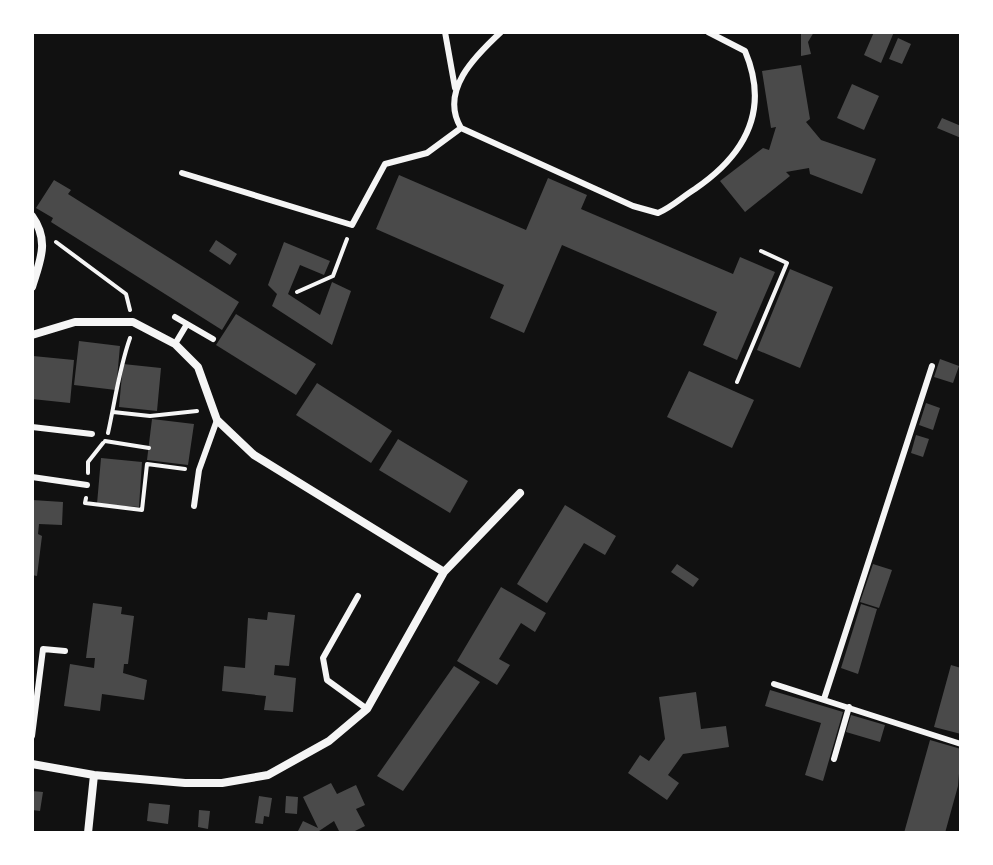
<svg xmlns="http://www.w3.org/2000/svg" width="993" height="865" viewBox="0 0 993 865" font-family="Signika,sans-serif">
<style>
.building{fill:#4a4a4a}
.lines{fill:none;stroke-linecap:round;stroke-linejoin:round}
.path{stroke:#f5f5f5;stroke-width:4}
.service{stroke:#f5f5f5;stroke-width:6}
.minor{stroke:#f5f5f5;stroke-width:8}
</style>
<rect width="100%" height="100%" fill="#111"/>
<path class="building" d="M801 32H814L808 42 811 54 801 56Z
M874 32H894L881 63 864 55Z
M898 38 911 44 902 64 889 59Z
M801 65 810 119 806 122 821 140 876 159 862 194 810 174 809 168 786 172 790 176 745 212 720 181 763 148 769 150 776 127 771 128 762 71Z
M852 84 879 96 864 130 837 118Z
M942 118 961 126V138L937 128Z
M399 175 526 230 548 178 587 195 581 209 733 274 740 257 775 272 737 360 703 345 717 312 562 245 524 333 490 318 504 285 376 229Z
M54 180 71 190 68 194 239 302 222 330 51 222 53 218 36 208Z
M216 240 237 254 230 265 209 251Z
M284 242 330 261 324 275 300 265 288 294 320 315 332 282 351 291 332 345 272 306 277 294 268 285Z
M790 269 833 287 800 368 757 350Z
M236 314 316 364 296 395 216 345Z
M79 341 120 346 116 390 74 385Z
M33 356 74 360 70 403 32 399Z
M940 359 959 366 953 383 934 377Z
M123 364 161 368 157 411 119 407Z
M689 371 754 400 732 448 667 417Z
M317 383 392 431 371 463 296 415Z
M926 403 940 408 933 430 919 425Z
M152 419 194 424 188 465 147 460Z
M916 435 929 439 923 457 911 453Z
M398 439 468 481 450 513 379 470Z
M101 458 142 462 139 507 97 504Z
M32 500 63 502 62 525 39 524 38 534 42 536 37 576 32 575Z
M565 505 616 536 605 555 584 543 547 603 517 584Z
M677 564 699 579 693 587 671 572Z
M873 564 892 570 879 608 860 602Z
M501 587 546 613 535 632 521 623 499 659 510 665 497 685 457 661Z
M93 603 122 607 121 614 134 616 128 664H124L123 673 147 680 144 700 102 694 100 711 64 706 70 664 94 668 95 658H86Z
M861 604 877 609 858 674 841 668Z
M268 612 295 615 289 666 275 665 274 675 296 678 293 712 264 710 266 696 222 691 224 666 245 668 248 618 267 620Z
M951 665 961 668V734L934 727Z
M454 666 480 682 403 791 377 776Z
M770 690 843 712 823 781 805 775 821 723 765 706Z
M696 692 701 729 726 726 729 747 683 754 668 775 679 783 667 800 628 773 640 755 649 761 665 739 659 697Z
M851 715 885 725 880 742 846 732Z
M930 740 961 749 958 786 945 833H904Z
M331 783 337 794 356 785 365 805 356 809 365 826 351 833H340L334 821 316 833H297L303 821 318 828 303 797Z
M32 791 43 792 40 811 32 810Z
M259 796 272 798 269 817 264 816 263 824 255 823Z
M286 796 298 797 297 814 285 813Z
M149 803 170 805 168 824 147 821Z
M199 810 210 811 208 829 198 827Z"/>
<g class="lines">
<path class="path" d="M56 242 126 294 130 310
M297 292 333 276 347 239
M737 382 787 263 761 251
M113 412 150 416 197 411
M108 433C115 401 119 369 130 338
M105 441 149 448
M88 473V462L103 443
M86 498 85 503 142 510 147 464 185 469"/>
<path class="service" d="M445 32 455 88
M501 32C475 56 439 91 461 128L633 206 658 213C672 207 682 197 695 189 745 155 770 110 745 51L708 32
M182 173 352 225 385 164 427 153 461 128
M175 317 213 339
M175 344 187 324
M32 427 92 434
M32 477 87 485
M194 506 199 470 217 420
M358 596 323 658 327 680 367 709
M774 684 961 744
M824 699 932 366
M32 736 43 649 65 651
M834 759 849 707"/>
<path class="minor" d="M32 216C50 241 40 261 32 287
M32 335 75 322H133L175 344 198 367 217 420 254 455 444 572
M32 764 94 775 185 783H222L268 775 329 741 367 709 444 572 520 493
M88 833 94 775"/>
</g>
<rect width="993" height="865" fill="none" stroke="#ffffff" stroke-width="68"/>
</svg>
